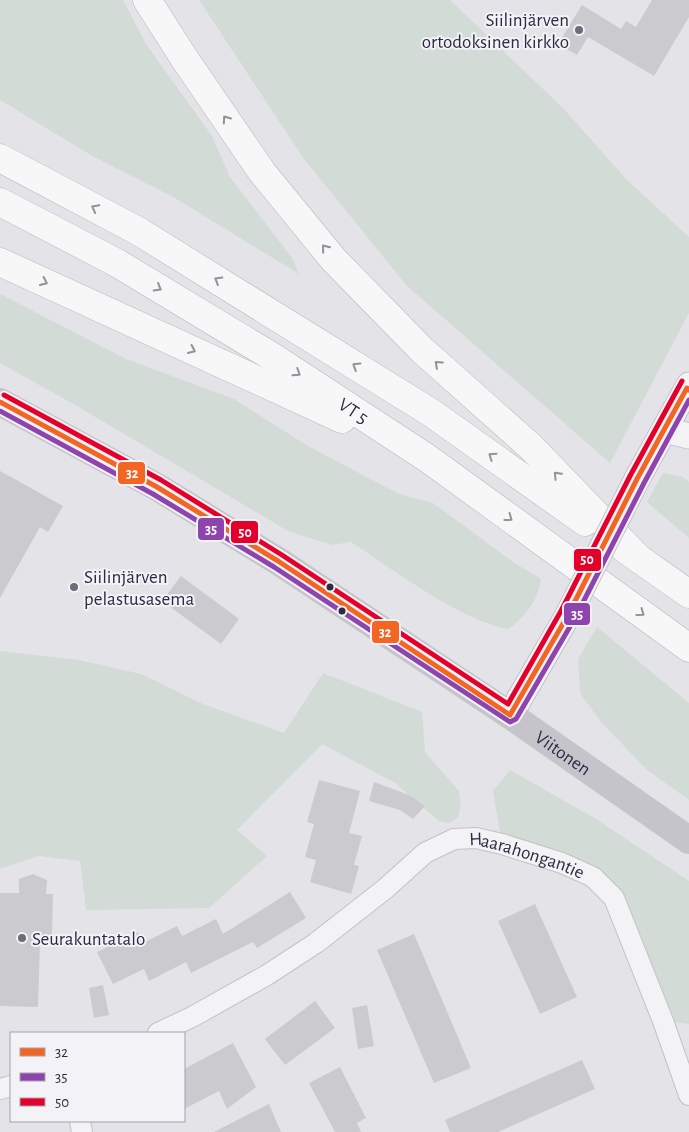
<svg xmlns="http://www.w3.org/2000/svg" width="689" height="1132" viewBox="0 0 689 1132" font-family="'Alegreya Sans',sans-serif">
<style>
.green{fill:#d2dbd6}
.building{fill:#cacacf}
.lines{fill:none;stroke-linecap:round;stroke-linejoin:round}
.minor-casing{stroke:#c2c2c6;stroke-width:22}
.tertiary-casing{stroke:#c2c2c6;stroke-width:27}
.trunk-casing{stroke:#b7b6bd;stroke-width:29}
.motorway-casing{stroke:#b7b6bd;stroke-width:29}
.minor{stroke:#f3f3f5;stroke-width:20}
.tertiary{stroke:#f3f3f5;stroke-width:25}
.secondary{stroke:#c5c4ca;stroke-width:28}
.trunk{stroke:#f7f7f7;stroke-width:28}
.motorway{stroke:#f7f7f7;stroke-width:28}
.tertiary-bridge-casing{stroke:#c2c2c6;stroke-width:27;stroke-linecap:butt}
.tertiary-bridge{stroke:#f3f3f5;stroke-width:25}
.bus-1-casing{stroke:#f2f2f7;stroke-width:9}
.bus-2-casing{stroke:#f2f2f7;stroke-width:9}
.bus-3-casing{stroke:#f2f2f7;stroke-width:9}
.bus-1{stroke:#f26522;stroke-width:5}
.bus-2{stroke:#8e44ad;stroke-width:5}
.bus-3{stroke:#e4002b;stroke-width:5}
.oneway{stroke:#92919c}
.poi-dot{fill:#6d6c7c;stroke:#f2f2f7;stroke-width:2}
.bus-dot{fill:#2d2b42;stroke:#f2f2f7;stroke-width:2}
.labels{text-anchor:middle;stroke-width:4;stroke-linejoin:round;paint-order:stroke}
.poi-label{font-size:19px;fill:#2d2b42;stroke:#f2f2f7;text-anchor:start}
.street-label{font-size:19px;fill:#2d2b42;stroke:#f2f2f7}
.line-badge{stroke:#f2f2f7;stroke-width:2}
.badge-label{font-size:14px;text-anchor:middle;font-weight:bold;fill:#fff}
</style>
<rect width="100%" height="100%" fill="#e4e4e8"/>
<path class="green" d="M0 0H123L146 44 212 136 230 177 292 258 299 274 175 198 94 157 0 100Z
M199 0H450L563 108 626 179 689 237V313L610 463 407 286 304 159Z
M0 294 126 359 234 399 308 446 399 494 433 503 513 562 541 579C538 601 526 615 509 629 463 622 392 569 351 542L332 545 288 531 77 406 0 363Z
M663 473 683 477 689 482V538L647 502Z
M597 627 689 703V800L647 770 601 722 580 693 578 659Z
M0 651 79 660 141 674 203 704 284 733 323 673 422 712 425 752 459 791 461 804 458 817 450 823 439 821 395 783 322 744 237 830 267 856 209 908 86 910 80 861 39 856 0 869Z
M510 770 596 819 689 881V1024L663 1021 605 888 502 844 493 791Z"/>
<path class="building" d="M652 0H689V17L654 76 588 37 577 55 558 44 582 5 621 29 626 21 636 27Z
M0 471 63 506 48 532 40 527 0 598Z
M181 576 239 619 221 644 162 601Z
M319 780 360 791 349 833 362 836 354 865 359 866 351 894 310 882 316 860 305 857 314 824 307 822Z
M374 782 409 795 425 806 413 819 400 810 369 801Z
M33 874 47 880 46 894H53L52 935H45V942H40L38 1007 0 1006V893H19V879Z
M290 892 306 918 257 948 253 942 191 973 186 962 149 981 144 969 113 984 97 952 138 932 143 943 177 926 182 936 216 919 223 934Z
M535 904 577 997 540 1014 498 921Z
M414 934 471 1068 434 1083 377 950Z
M103 985 109 1015 94 1018 89 988Z
M315 1001 335 1028 285 1065 265 1039Z
M367 1005 374 1046 358 1049 352 1008Z
M233 1043 256 1087 227 1109 219 1091 184 1109V1069Z
M582 1060 595 1089 498 1132H450L445 1120Z
M340 1067 366 1118 357 1123 361 1132H335L309 1083Z
M269 1104 281 1132H214Z"/>
<g class="lines">
<g class="minor-casing">
<g id="minor">
<path id="s1" d="M158 1033 192 1017 267 975 316 943 385 889 425 853 454 839 476 838 502 844 562 863 593 877 614 898 663 1021 689 1095"/>
<path d="M0 1089 11 1086"/>
<path d="M80 1121 82 1132"/>
</g>
</g>
<g class="tertiary-casing">
<path id="tertiary" d="M665 430 689 436
M637 479 689 385
M510 715 568 615"/>
</g>
<g class="trunk-casing">
<g id="trunk">
<path d="M147 0 184 58 262 172 334 260 422 350 531 447 640 560"/>
<path d="M138 231 430 412 585 522"/>
<path d="M0 262 342 419"/>
<path id="s3" d="M117 263 271 356 427 458 689 648"/>
<path d="M625 549 689 594"/>
</g>
</g>
<g class="motorway-casing">
<path id="motorway" d="M0 158 138 231
M0 202 117 263"/>
</g>
<use href="#minor" class="minor"/>
<use href="#tertiary" class="tertiary"/>
<path class="secondary" id="s2" d="M0 402 157 487 278 561 510 715 689 840"/>
<use href="#trunk" class="trunk"/>
<use href="#motorway" class="motorway"/>
<g class="tertiary-bridge-casing">
<path id="tertiary-bridge" d="M568 615 637 479"/>
</g>
<use href="#tertiary-bridge" class="tertiary-bridge"/>
<g class="bus-1-casing">
<path id="bus-1" d="M0 402 157 487 278 561 510 715
M510 715 568 615 637 479 687 388 689 390"/>
</g>
<g class="bus-2-casing">
<path id="bus-2" d="M0 411 153 494 274 567 510 722 516 719 575 618 644 483 689 400"/>
</g>
<g class="bus-3-casing">
<path id="bus-3" d="M4 395 161 480 282 555 508 704 561 611 630 476 682 381"/>
</g>
<use href="#bus-1" class="bus-1"/>
<use href="#bus-2" class="bus-2"/>
<use href="#bus-3" class="bus-3"/>
</g>
<defs><path id="oneway-chevron" d="M-2-3.5L2.5 0L-2 3.5" fill="none" stroke-width="1.6" stroke-linecap="round" stroke-linejoin="round" transform="scale(1.25)"/></defs>
<g class="oneway">
<use href="#oneway-chevron" transform="translate(226 119) rotate(-125)"/>
<use href="#oneway-chevron" transform="translate(95 208) rotate(-152)"/>
<use href="#oneway-chevron" transform="translate(325 248) rotate(-129)"/>
<use href="#oneway-chevron" transform="translate(218 280) rotate(-149)"/>
<use href="#oneway-chevron" transform="translate(44 282) rotate(25)"/>
<use href="#oneway-chevron" transform="translate(158 288) rotate(31)"/>
<use href="#oneway-chevron" transform="translate(192 350) rotate(25)"/>
<use href="#oneway-chevron" transform="translate(438 364) rotate(-138)"/>
<use href="#oneway-chevron" transform="translate(356 366) rotate(-148)"/>
<use href="#oneway-chevron" transform="translate(297 373) rotate(33)"/>
<use href="#oneway-chevron" transform="translate(492 456) rotate(-145)"/>
<use href="#oneway-chevron" transform="translate(557 475) rotate(-134)"/>
<use href="#oneway-chevron" transform="translate(509 518) rotate(36)"/>
<use href="#oneway-chevron" transform="translate(641 613) rotate(36)"/>
</g>
<g class="poi-dot">
<circle cx="579" cy="30" r="5"/>
<circle cx="74" cy="587" r="5"/>
<circle cx="22" cy="938" r="5"/>
</g>
<g class="bus-dot">
<circle cx="330" cy="587" r="4.5"/>
<circle cx="342" cy="611" r="4.5"/>
</g>
<g class="labels">
<g class="poi-label">
<text x="569" y="26" text-anchor="end">Siilinjärven<tspan x="569" dy="22">ortodoksinen kirkko</tspan></text>
<text x="84" y="583">Siilinjärven<tspan x="84" dy="22">pelastusasema</tspan></text>
<text x="32" y="945">Seurakuntatalo</text>
</g>
<g class="street-label">
<text dy="7" stroke="none"><textPath href="#s3" startOffset="279">VT 5</textPath></text>
<text dy="7" stroke="none"><textPath href="#s2" startOffset="664">Viitonen</textPath></text>
<text dy="7" stroke="none"><textPath href="#s1" startOffset="431">Haarahongantie</textPath></text>
</g>
</g>
<g class="line-badge">
<rect x="117" y="461" width="29" height="24" rx="5" fill="#f26522"/>
<rect x="197" y="517" width="28" height="24" rx="5" fill="#8e44ad"/>
<rect x="230" y="520" width="29" height="24" rx="5" fill="#e4002b"/>
<rect x="573" y="548" width="29" height="24" rx="5" fill="#e4002b"/>
<rect x="563" y="602" width="28" height="24" rx="5" fill="#8e44ad"/>
<rect x="371" y="620" width="29" height="24" rx="5" fill="#f26522"/>
</g>
<g class="badge-label">
<text x="132" y="478">32</text>
<text x="211" y="534">35</text>
<text x="245" y="537">50</text>
<text x="587" y="564">50</text>
<text x="577" y="619">35</text>
<text x="385" y="637">32</text>
</g>
<rect x="10" y="1032" width="175" height="90" fill="#f2f2f7" stroke="#a3a2af"/>
<rect x="20" y="1048" width="25" height="8" fill="#f26522" stroke="#a3a2af"/>
<text x="55" y="1057" font-size="15" fill="#2d2b42">32</text>
<rect x="20" y="1073" width="25" height="8" fill="#8e44ad" stroke="#a3a2af"/>
<text x="55" y="1082" font-size="15" fill="#2d2b42">35</text>
<rect x="20" y="1098" width="25" height="8" fill="#e4002b" stroke="#a3a2af"/>
<text x="55" y="1107" font-size="15" fill="#2d2b42">50</text>
</svg>
